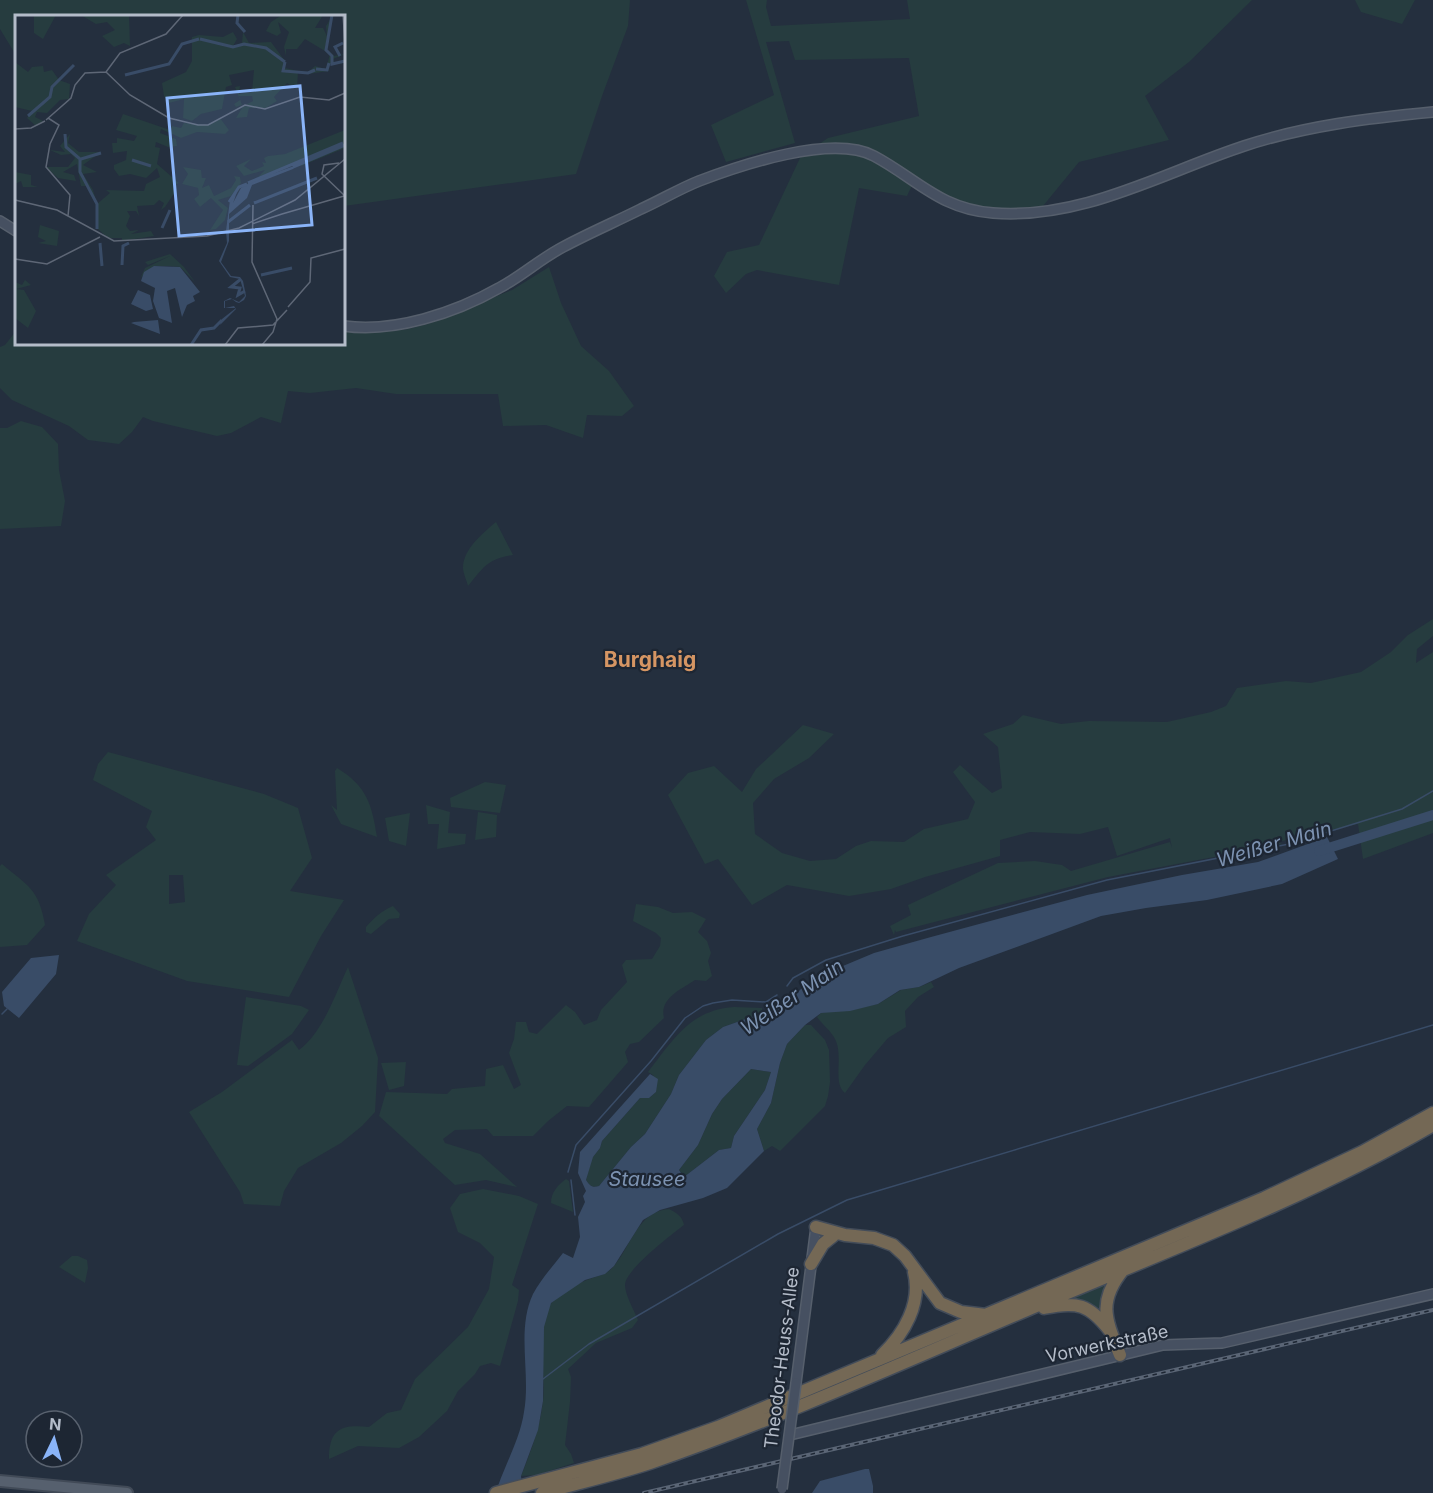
<svg xmlns="http://www.w3.org/2000/svg" width="1433" height="1493" viewBox="0 0 1433 1493" font-family="Inter,sans-serif">
<style>
.green{fill:#263c3f;fill-rule:evenodd}
.water{fill:#394c67;fill-rule:evenodd}
.lines{fill:none;stroke-linecap:round;stroke-linejoin:round}
.stream{stroke:#394c67;stroke-width:1.5}
.river{stroke:#394c67;stroke-width:10}
.secondary-casing{stroke:#565f6c;stroke-width:12}
.primary-casing{stroke:#414a57;stroke-width:14}
.highway-casing{stroke:#434c59;stroke-width:15}
.secondary{stroke:#465061;stroke-width:9}
.primary{stroke:#56606e;stroke-width:10}
.highway{stroke:#746855;stroke-width:12}
.rail-casing{stroke:#5a6575;stroke-width:4}
.rail{stroke:#1d2633;stroke-width:1.5;stroke-dasharray:4.5;stroke-linecap:butt}
.secondary-bridge-casing{stroke:#565f6c;stroke-width:12;stroke-linecap:butt}
.secondary-bridge{stroke:#465061;stroke-width:9}
.labels{text-anchor:middle;stroke-width:4.5;stroke-linejoin:round;paint-order:stroke}
.street-label{font-size:18px;fill:#b4bcc9;stroke:#1d2633}
.water-label{font-size:20px;font-style:italic;fill:#7c92b1;stroke:#1d2633}
.quarter-label{font-size:21px;font-weight:bold;fill:#d59563;stroke:#1d2633}
.inset-river{fill:none;stroke:#394c67;stroke-width:3}
.inset-road{fill:none;stroke:#5e6776;stroke-width:1.5}
.view{fill:#8ab4f8;fill-opacity:0.15;stroke:#8ab4f8;stroke-width:3}
.inset-edge{fill:none;stroke:#b4bcc9;stroke-width:3}
</style>
<rect width="100%" height="100%" fill="#242f3e"/>
<path class="green" d="M0 0H630L628 26 602 96 576 174 344 206V16H16V51L14 52 0 29Z
M746 0H767L766 7 771 26 910 19 907 0H1252L1189 62 1145 96 1169 140 1079 162 1043 206 998 210 964 206 915 179 907 196 859 188 839 285 757 270 746 274 726 293 714 276 727 252 759 245 801 156 828 138 919 116 909 58 795 60 789 41 766 42 795 143 726 162 711 125 774 95Z
M1355 0H1415L1402 24 1361 12Z
M549 267 561 303 581 346 609 371 634 406 622 416 587 415 583 438 546 425 503 426 498 394H396L356 388 310 393 288 391 281 423 261 417 231 433 217 436 153 421 143 417 132 432 119 444 88 440 69 426 12 400 0 388V347L5 345 16 331V344H344V329L404 330 428 324 512 290Z
M21 421 42 427 58 444 59 470 65 501 61 526 0 529V428H7Z
M496 522 513 555C487 559 484 567 468 586 467 581 463 573 463 568 463 549 483 533 496 522Z
M1433 619V636L1417 649 1416 663 1433 652V833L1363 859 1358 824 1278 842 1282 844 1108 877 896 932 895 930 894 935 890 926 911 915 908 905 998 863 1035 861 1062 865 1071 871 1170 842 1172 848 1170 838 1117 856 1108 827 1080 834 1030 832 1000 840V856L925 877 891 889 849 896 787 885 752 905 718 859 705 864 668 795 688 773 714 766 742 792 756 769 803 725 834 734 809 758 774 779 753 803 755 834 782 853 810 861 836 859 856 846 871 841 904 842 924 829 968 819 975 802 953 772 960 765 992 793 1002 788 998 747 983 734 1013 724 1023 715 1061 724 1089 721 1167 722 1211 712 1226 706 1237 688 1286 681 1311 683 1361 672 1391 652 1408 635Z
M108 752 264 794 298 808 312 858 290 891 344 900 321 936 289 997 187 981 77 941 89 914 116 885 106 875 156 840 146 827 152 811 93 780 98 764ZM169 875H183L185 902 169 904Z
M337 768C367 786 372 805 377 837L341 824 331 805 337 810 335 771Z
M485 782 506 785 500 813 451 807 450 798Z
M426 805 450 812 448 833 466 834 465 844 437 849 439 824H428Z
M478 812 497 815 496 837 475 840Z
M410 813 406 846 389 841 385 818Z
M2 864C28 886 39 889 45 925L27 945 0 947V866Z
M636 904 658 907 673 913 692 912 706 919 698 932 707 941 711 953 708 961 712 976 706 981 695 980C682 989 659 998 664 1018L639 1042 630 1044 625 1052 628 1062 589 1107 567 1106 548 1121 533 1136H493L487 1129 455 1130 443 1139 445 1143 480 1154 517 1187 486 1180 455 1185 379 1116 386 1092 447 1094 452 1089 485 1086 486 1069 503 1065 514 1089 521 1085 509 1053 514 1039 516 1022H526L529 1032 537 1034 566 1005 575 1012 584 1025 597 1020 601 1010 627 982 622 965 626 960 652 959 660 946 661 938 656 933 633 921Z
M393 906 400 914 399 918 389 919 371 934 366 932V927C374 918 381 911 393 906Z
M348 967 378 1058 375 1112 362 1126 341 1143 298 1168 284 1191 280 1206 244 1204 240 1192 189 1112 222 1092 292 1040 299 1050C323 1032 335 995 348 967Z
M931 982 934 987 918 997 905 1011 906 1027 888 1038 865 1065 845 1093C832 1083 844 1056 835 1039 831 1031 822 1024 817 1017L821 1013 878 1004 901 990 919 987Z
M246 997 301 1006 309 1010 292 1034 248 1066 237 1065Z
M734 1007 762 1008V1013L723 1027 706 1040 679 1075 671 1094 645 1134 631 1147 599 1186C592 1188 590 1186 586 1180L592 1158 600 1148 602 1141 640 1098H649L656 1092 653 1075 648 1072C673 1040 690 1010 734 1007Z
M805 1025H811L825 1040 829 1050 830 1082 828 1096 825 1106 780 1151 772 1146 764 1151 757 1129 771 1103 780 1063 787 1044Z
M406 1062 404 1086 389 1090 381 1063Z
M751 1069 771 1072 765 1090 734 1136 731 1148 719 1150 684 1177 679 1170 698 1145 712 1114 722 1099Z
M566 1179 569 1181 573 1212 551 1203C551 1192 558 1185 566 1179Z
M483 1189 519 1196 538 1204 512 1285 519 1290 518 1301 500 1366 491 1363 480 1366 475 1374 458 1391 447 1411 419 1437 399 1448 358 1446 329 1459C329 1429 341 1424 369 1427L387 1413 401 1410 415 1379 468 1327 489 1289 494 1257 480 1243 458 1232 450 1208 460 1194Z
M669 1209C677 1213 682 1216 684 1225 671 1235 625 1270 625 1285 625 1295 634 1310 638 1320L632 1328 596 1343 568 1369 571 1377 570 1402 565 1445 571 1454 574 1463 537 1475 521 1476C531 1452 540 1427 543 1401 546 1376 536 1321 552 1302 559 1293 576 1284 587 1280 597 1276 607 1275 614 1266 631 1246 638 1211 669 1209Z
M72 1256H78L87 1260 88 1268 85 1283 59 1267Z
M1111 1279 1104 1315 1060 1300Z"/>
<path class="water" d="M1327 837 1338 859 1282 884 1207 900 1146 908 1101 916 959 968 919 987 900 990 878 1004 850 1011 821 1013 805 1025 787 1044 780 1063 771 1103 757 1129 764 1151 727 1188 703 1198 660 1210 643 1220 614 1266 605 1274 585 1280 551 1303 544 1327 543 1401 538 1430 521 1476 523 1493H499L498 1486C507 1461 520 1438 524 1412 531 1374 516 1330 533 1294 541 1279 553 1266 563 1253L573 1258 580 1237 578 1217 585 1202 583 1196 586 1191 578 1173 580 1152 650 1074 658 1079 656 1092 649 1098H640L602 1141 600 1148 593 1157 586 1180C590 1186 592 1188 599 1186L631 1147 645 1134 671 1094 679 1075 706 1040 723 1027 785 1005 803 987 831 971 874 953 931 937 1087 895 1182 875 1258 862ZM751 1069 771 1072 765 1090 734 1136 731 1148 719 1150 684 1177 679 1170 698 1145 712 1114 722 1099Z
M59 955 56 974 19 1018 4 1006 2 992 31 958Z
M865 1469H869L873 1486V1493H812L820 1481Z"/>
<g class="lines">
<path class="stream" d="M787 986 793 978 826 960 903 936 1107 880 1289 844 1402 809 1433 791
M2 1014 7 1009
M568 1172 576 1145 651 1061 685 1018 703 1006 713 1003 732 1000 766 1002 777 995
M571 1180 575 1215
M543 1379 589 1344 778 1234 847 1200 1433 1025"/>
<path class="river" d="M1319 851 1433 815"/>
<g class="secondary-casing">
<path id="secondary" d="M0 221 16 231
M344 326C394 333 455 313 499 288 522 276 540 259 563 247 589 233 615 222 641 209 661 200 679 189 699 181 741 165 832 134 874 156 917 179 940 209 993 213 1082 220 1162 173 1244 146 1304 126 1370 118 1433 112
M796 1383 816 1227
M790 1435 1163 1345 1222 1343 1433 1294"/>
</g>
<g class="primary-casing">
<path id="primary" d="M0 1481 127 1493"/>
</g>
<g class="highway-casing">
<path id="highway" d="M816 1227 845 1235 874 1238 893 1245 905 1256 940 1303 961 1312 986 1315
M811 1264 823 1244 833 1236
M1044 1308C1077 1301 1089 1304 1110 1331
M882 1355C904 1334 922 1303 914 1272
M1120 1355C1106 1320 1097 1302 1123 1270
M496 1493 642 1454 718 1427 1264 1198 1362 1152 1433 1113
M542 1493C578 1483 614 1475 650 1463 778 1419 902 1363 1027 1310 1164 1252 1304 1200 1433 1125"/>
</g>
<use href="#secondary" class="secondary"/>
<use href="#primary" class="primary"/>
<use href="#highway" class="highway"/>
<g class="rail-casing">
<path id="rail" d="M644 1493 1433 1310"/>
</g>
<use href="#rail" class="rail"/>
<g class="secondary-bridge-casing">
<path id="secondary-bridge" d="M782 1489 796 1383"/>
</g>
<use href="#secondary-bridge" class="secondary-bridge"/>
</g>
<g class="labels">
<g class="street-label">
<text transform="translate(1107 1344) rotate(-12)" y="6">Vorwerkstraße</text>
<text transform="translate(782 1358) rotate(-83)" y="6">Theodor-Heuss-Allee</text>
</g>
<g class="water-label">
<text transform="translate(1274 844) rotate(-16)" y="7">Weißer Main</text>
<text transform="translate(792 997) rotate(-34)" y="7">Weißer Main</text>
<text x="647" y="1186">Stausee</text>
</g>
<g class="quarter-label">
<text x="650" y="667">Burghaig</text>
</g>
</g>
<g transform="translate(15 15)">
<rect width="330" height="330" fill="#242f3e"/>
<path d="M19 0H41L28 24 19 18ZM66 0H114L115 31 109 28 99 32 87 21 100 15 92 7 81 9ZM267 0H308L300 13H308L312 21 311 11 318 0 310 33 319 41 330 39 318 44 319 48H330L313 49 314 56 293 59 283 57 282 74 272 68 259 82 262 86 251 93H234L232 102 221 103 228 91 238 86 237 81H224L227 90 221 92 219 89 225 85 220 72 225 71 224 79 237 77 239 55 214 60 217 70 211 72 207 94 186 99 177 106 168 103 169 84 154 88 149 81 147 68 171 57 177 46V22L184 20 208 22 218 17 222 24 218 31 227 28 228 17 234 28 256 27 270 46V53L292 58 300 51 311 54 315 39 290 24 282 34H271V41L269 32 274 17 263 7 266 18 262 21 251 16 256 7ZM0 47 13 57 17 52 28 51 29 57 37 55 44 65 55 69 54 84 45 85 32 98 22 97 20 102 28 106 21 111 12 103 17 96 0 92ZM108 99 155 115 157 111 166 113 169 108 192 110 205 103 214 115 210 119 182 117 166 123 146 114 145 118 161 124 162 131 153 132 141 127 140 132 145 133 142 149 164 168 158 171 160 177 150 192 146 195 149 188 144 185 139 190 122 191 124 201 121 196H112L115 201 111 211 115 216 124 215 116 219 136 216 139 221 107 226V223H93L83 214 81 190 74 171H66L62 149 48 157 59 160 61 166 43 163 31 152H53L60 143 56 139 46 140 35 135 50 137 45 131 55 119 53 128 64 137H86L68 150 82 157 68 159 78 175 82 189 95 178 91 175 129 176 131 169 145 162 142 153 131 163 115 159 104 161 99 154V150L111 145 112 136 98 138 97 128H102V123L119 126 122 121 101 115ZM330 115V133L286 151 284 148 243 162 250 155 229 161 221 151 236 144 229 151 237 156 249 151 247 147 251 148 249 143 253 141 270 139ZM168 152 186 155 187 163H191L187 173 194 170 199 181 216 173 221 165 219 161 225 162 226 168 216 181 203 185 213 193 210 205 201 214 195 215 208 195 196 183 185 192 179 184 184 180 183 173 167 169 173 159ZM0 157 16 160V170L23 172H8L6 166 0 169ZM25 210 44 216 42 231 23 228 31 226 23 222ZM155 239 169 252 180 267 165 252 153 251H141L126 262 130 253 155 241 133 250 130 247ZM10 265 16 270 1 274 9 275 21 296 13 313 0 303V267L7 270Z" fill="#263c3f"/>
<path d="M282 150 278 154 237 170 232 183 214 199V226L206 247 216 261 225 262 228 266 231 281 229 285 224 288 221 287 217 284 210 286V293L219 291 221 294 205 310 207 304 221 293H209V286L215 283 224 287 230 281 225 264 215 262 204 246 212 228 211 216 215 185 222 177 218 188 226 173 237 166ZM139 251 165 252 185 277 178 281 180 286 172 290 167 302 160 273 152 276 157 308 144 303 138 286 140 273 126 266 129 257ZM123 275 135 280 138 294 131 296 116 289ZM143 305 145 319 116 308 119 307Z" fill="#394c67"/>
<path class="inset-river" d="M223 0 222 8 230 17M317 0 311 35 317 41V49L330 46M185 24 218 32 229 29 251 33 270 47M325 41 320 32 328 28M270 47 268 56 293 58 300 55M301 54 312 55 314 48M110 60 154 49 167 29 184 24M13 101 35 82 37 72 59 50M50 119 51 132 65 144V157L82 189V214M66 144 86 138M117 145 136 151M278 152 330 130M233 168 328 128M214 187 224 172 232 169M239 188 302 163M213 207 235 190M147 213 155 195M85 228 87 251M107 250 108 231 114 228M246 260 277 253M226 264 216 272 225 273 223 280 230 276M176 330 186 315 199 313 207 305"/>
<path class="inset-road" d="M328 0 330 28M91 57 115 80 154 103 183 110H193L230 90 250 94 285 82 314 85 330 78M91 57 105 38 151 19 168 0M33 103 44 110 35 129 31 152 55 180 53 201M31 105 56 83 60 70 70 58 91 57M0 114 16 113 30 106M324 148 309 150 307 159 330 181M0 185 42 195 99 226 192 221M238 190 237 247 262 304 258 317 247 330M267 199 329 181M237 209 267 199M192 221 224 213 280 185 330 144M0 244 32 249 85 222M273 292 295 267 296 243 330 234M210 330 223 313 258 310 272 295"/>
<path class="view" d="M285 71 297 210 164 221 152 83Z"/>
<rect width="330" height="330" class="inset-edge"/>
</g>
<g transform="translate(54 1439) rotate(5)"><circle r="28" fill="#1d2633" stroke="#59626f" stroke-width="1.5"/>
<path d="M0-4.5L10 22L0 15L-10 22Z" fill="#8ab4f8"/>
<text y="-9" font-size="16" font-weight="bold" text-anchor="middle" fill="#b4bcc9">N</text>
</g>
</svg>
